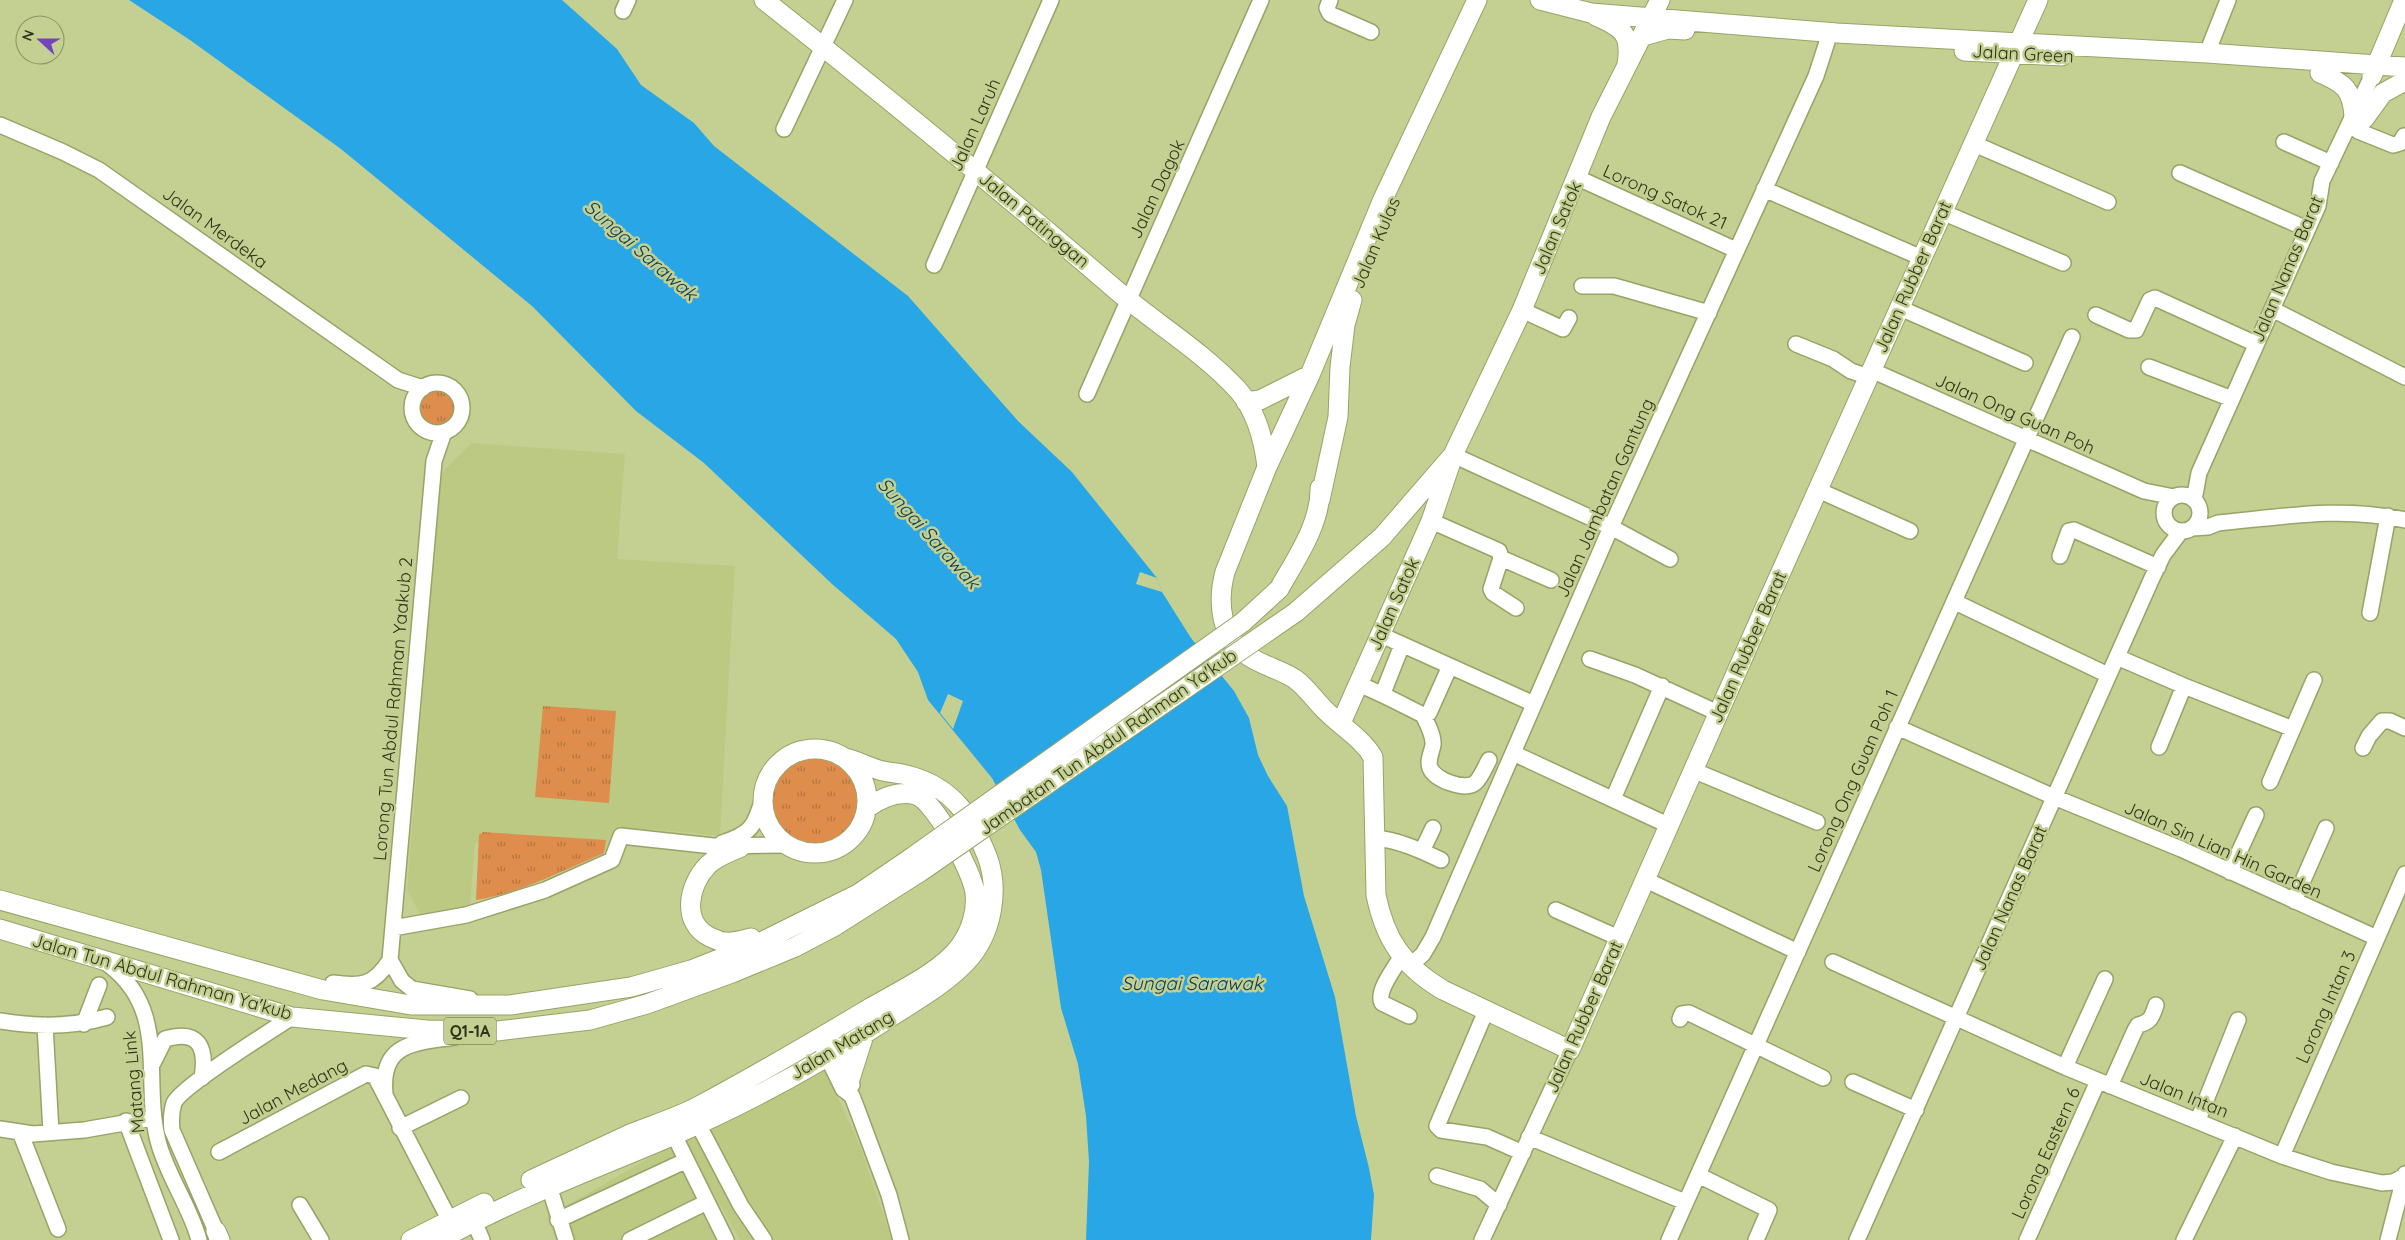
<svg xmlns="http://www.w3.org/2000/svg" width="2405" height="1240" viewBox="0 0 2405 1240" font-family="Quicksand,sans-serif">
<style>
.built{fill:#bcc983}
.grass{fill:url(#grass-tufts)}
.water{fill:#29a6e6}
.pier{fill:#c4d092}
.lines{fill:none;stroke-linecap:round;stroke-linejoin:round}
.minor-casing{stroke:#98a367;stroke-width:18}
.major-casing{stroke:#98a367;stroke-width:21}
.minor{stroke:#fff;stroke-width:15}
.major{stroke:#fff;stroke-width:19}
.major-bridge-casing{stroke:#98a367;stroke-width:21;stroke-linecap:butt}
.major-bridge{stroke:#fff;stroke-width:19}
.labels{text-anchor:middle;stroke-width:5;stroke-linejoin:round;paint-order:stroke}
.shield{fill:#c4d092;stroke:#5c633f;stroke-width:1}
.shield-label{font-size:16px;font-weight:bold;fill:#30341b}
.street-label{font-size:18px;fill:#30341b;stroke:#c4d092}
.water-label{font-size:19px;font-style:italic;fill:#0b3d57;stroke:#c4d092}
</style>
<defs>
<pattern id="grass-tufts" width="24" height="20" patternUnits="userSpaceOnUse" patternTransform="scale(1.25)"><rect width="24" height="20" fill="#de8d4c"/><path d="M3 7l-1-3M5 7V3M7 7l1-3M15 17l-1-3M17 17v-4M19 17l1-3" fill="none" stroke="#b4743e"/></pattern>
</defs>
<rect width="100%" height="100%" fill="#c4d092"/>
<path class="built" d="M472 443 625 454 617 559 735 566 720 836 653 829 615 848 600 851 475 843 470 906 421 916 407 890 441 473Z
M825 1069 860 1146 892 1240H740L682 1138Z
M675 1143 724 1240H556L547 1217Z"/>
<path class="grass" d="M416 408a21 21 0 1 1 42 0a21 21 0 1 1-42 0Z
M543 706 616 711 609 803 535 797Z
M773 801a42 42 0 1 1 84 0a42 42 0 1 1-84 0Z
M483 832 606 840 604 853C562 871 520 893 476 900L479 835Z"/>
<path class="water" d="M129 0H562L617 49 641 85 694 123 714 146 908 296 1018 421 1072 472 1157 578 1162 592 1191 638 1234 691 1249 718 1258 755 1268 776 1287 806 1304 896 1335 997 1356 1116 1369 1168 1374 1195 1371 1240H1086L1089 1162 1086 1116 1078 1064 1061 1008 1041 870 1036 852 1020 830 992 778 928 700 918 672 896 639 832 584 704 463 636 411 532 306 341 149 190 40Z"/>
<path class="pier" d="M1140 572 1157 578 1162 592 1136 584Z
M948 694 963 701 953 729 940 713Z"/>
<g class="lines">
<g class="minor-casing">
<path id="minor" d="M1330 0 1327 8 1330 14 1371 32
M623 11 628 0
M2207 53 2228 0
M0 125 63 152 99 170 398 380 423 388
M784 129 845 0
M2358 131 2393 145 2400 143 2404 136
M2284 142 2331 163
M1972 143 2108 202
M2180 173 2307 229
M1578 178 1736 250
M1764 189 1922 258
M1942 212 2063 263
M934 265 1051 0
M1582 286H1614L1709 313
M1900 308 2025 363
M2272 309 2405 377
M1522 310 1563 329 1569 318
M2096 315 2129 330H2136L2150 300 2155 298 2256 344
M1796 344 1833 359 1851 371 1869 377
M2149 367 2232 399
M1871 370 2144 491 2174 497
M412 408a25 25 0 1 1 50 0a25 25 0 1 1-50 0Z
M1087 394 1261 0
M1453 455 1611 527 1670 559
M1818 490 1910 531
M2164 513a18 18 0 1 1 36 0a18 18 0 1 1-36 0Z
M2194 500 2199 473 2318 206 2322 181 2372 76
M1431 521 1499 551 1501 558 1491 589 1493 593 1516 608
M2192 528 2208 527 2218 523C2281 517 2342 506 2405 520
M2060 556 2069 531 2074 530 2158 567
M1501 558 1551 580
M1955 602 2108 675
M2370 613 2388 516
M1379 634 1534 704
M2117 657 2184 686 2293 729
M1590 659 1635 675 1718 713
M1358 684C1381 693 1401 704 1423 715L1429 713 1450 666
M1383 693 1402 645
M1423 715C1427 723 1434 736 1433 745 1432 752 1427 760 1430 768 1435 780 1465 791 1475 783 1481 778 1485 767 1489 760
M1897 727 2054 797 2181 849 2377 938
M2159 747 2184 686
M2363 748 2369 736 2382 721H2390L2405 728
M1513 753 1670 826
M1695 771 1817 822
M2270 782 2314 680
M1613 799 1662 686
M1375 838C1398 840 1420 850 1441 860
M722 843C751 834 755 826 763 798
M1422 851 1433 828
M2230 872 2256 815
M1646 880 1798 952
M2294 901 2326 828
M1556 910 1619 938
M393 928 466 915 545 890 612 860 621 836 713 846 788 845
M1401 957C1395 968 1376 991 1382 1003L1409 1016
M390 960 402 981 412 989 470 999
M1833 962 2065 1067 2282 1156 2331 1172 2382 1183 2393 1182 2405 1176
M109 965C170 1011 142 1078 158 1141 167 1176 190 1206 199 1240
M1410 966 1423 954 1433 937 1611 527 1816 76 1827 42
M333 983C362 987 374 985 390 960L434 461 444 432
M1486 1011 1437 1126 1441 1130 1487 1137 1523 1153
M1680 1019 1682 1014 1689 1013 1823 1078
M0 1021C36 1027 73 1027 107 1017
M84 1024 99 985
M45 1025 51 1132
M832 1042 852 1085
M823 1048 843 1089 852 1096 857 1109 889 1195 901 1240
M153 1063 165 1039C199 1029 207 1047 202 1078
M2065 1067 2105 979
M1853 1082 1916 1110
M2110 1086 2135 1030 2138 1025C2151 1022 2152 1017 2156 1005
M385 1094C380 1042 415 1043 455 1037L459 1035
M2198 1120 2238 1020
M126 1121 171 1240
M698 1124 741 1206 764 1240
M400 1128 461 1098
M0 1129 33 1134 84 1130 153 1118
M20 1132 58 1229
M674 1135 726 1240
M1529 1137 1685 1202
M219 1152 366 1074 375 1076 449 1219
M2282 1156 2405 874
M1698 1175 1769 1210 1756 1240
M1437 1176 1480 1189 1499 1205
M549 1186 566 1240
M300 1205 321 1240
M558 1220 685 1161
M474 1221 482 1240
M217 1240 216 1231 172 1130C171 1121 171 1112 174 1103 181 1087 272 1030 292 1017
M630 1240 707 1202
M1482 1240 1570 1050
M1669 1240 2072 337
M1857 1240 2152 578 2163 555 2181 531
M2027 1240 2098 1081
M2184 1240 2235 1136
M2388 1240 2405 1174"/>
</g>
<g class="major-casing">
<path id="major" d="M764 0C883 94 1000 190 1115 289 1155 323 1202 351 1238 390 1256 411 1264 441 1267 467
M1477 0 1383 199 1310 375 1267 467 1225 572C1217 602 1220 639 1250 657 1264 666 1281 670 1295 679 1306 687 1314 699 1324 709 1340 726 1361 737 1373 757L1376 895C1385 940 1404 967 1443 990L1570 1050 1767 603 2038 0
M1540 0 1591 13 1837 33 2207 53 2405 67
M1596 16C1622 27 1632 34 1627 64
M1643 36 1668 29 1685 30
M1964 51 2062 56
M2320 73C2344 83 2352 89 2354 116
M2372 76 2404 0
M2364 119 2383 93 2405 81
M1246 402 1260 400 1310 375
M1320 500 1338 417 1340 367 1345 325 1352 300
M1279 589C1296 559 1321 523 1320 488
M1296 612 1382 537 1453 455 1522 310 1601 117 1660 0
M1341 723 1431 521 1452 459
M763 801a52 52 0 1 1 104 0a52 52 0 1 1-104 0Z
M741 847C730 852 717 856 708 865 688 885 681 923 710 937 715 939 720 942 725 942 734 943 743 940 751 938
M0 900 323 990 411 1005H510L631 987 691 970 757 944 858 894 911 858
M0 929 292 1017 427 1030 497 1031 590 1020 647 1004 732 973 795 947 835 926 920 872
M850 1079 864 1035
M531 1180C564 1165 597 1149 630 1134 652 1125 676 1118 697 1107 755 1076 813 1042 870 1008 897 992 941 972 960 946 971 931 977 911 975 893 973 873 935 801 916 795 898 790 881 798 867 808
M216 1231 220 1240
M411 1240 484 1203
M440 1240C515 1198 595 1169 674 1135 746 1104 817 1065 883 1022 911 1003 944 986 967 961 992 934 1000 890 987 856 971 816 953 788 910 776 901 773 892 773 883 771 870 768 858 761 845 758"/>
</g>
<use href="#minor" class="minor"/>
<use href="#major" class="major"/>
<g class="major-bridge-casing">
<path id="major-bridge" d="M911 858 1243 622 1279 589
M920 872 1296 612"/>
</g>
<use href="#major-bridge" class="major-bridge"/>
</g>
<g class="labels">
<rect class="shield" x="444" y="1017.5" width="52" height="27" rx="4"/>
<g class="shield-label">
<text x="470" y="1037">Q1-1A</text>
</g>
<g class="street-label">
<text transform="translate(2023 54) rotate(3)" y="6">Jalan Green</text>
<text transform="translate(975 125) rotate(-66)" y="6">Jalan Laruh</text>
<text transform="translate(1157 189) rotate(-65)" y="6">Jalan Dagok</text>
<text transform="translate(1665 197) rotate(24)" y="6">Lorong Satok 21</text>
<text transform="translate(1034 220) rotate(40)" y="6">Jalan Patinggan</text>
<text transform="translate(215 228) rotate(36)" y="6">Jalan Merdeka</text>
<text transform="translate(1557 228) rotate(-67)" y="6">Jalan Satok</text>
<text transform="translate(1376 243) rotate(-67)" y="6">Jalan Kulas</text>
<text transform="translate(2287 269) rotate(-67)" y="6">Jalan Nanas Barat</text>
<text transform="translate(1913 277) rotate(-66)" y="6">Jalan Rubber Barat</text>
<text transform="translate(2015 414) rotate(24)" y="6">Jalan Ong Guan Poh</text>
<text transform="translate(1605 498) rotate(-66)" y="6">Jalan Jambatan Gantung</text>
<text transform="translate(1394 604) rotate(-66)" y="6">Jalan Satok</text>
<text transform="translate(1748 647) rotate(-66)" y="6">Jalan Rubber Barat</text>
<text transform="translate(393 709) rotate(-85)" y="6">Lorong Tun Abdul Rahman Yaakub 2</text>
<text transform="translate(1108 742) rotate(-35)" y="6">Jambatan Tun Abdul Rahman Ya'kub</text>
<text transform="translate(1853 781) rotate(-66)" y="6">Lorong Ong Guan Poh 1</text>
<text transform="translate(2223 850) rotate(24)" y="6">Jalan Sin Lian Hin Garden</text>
<text transform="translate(2010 898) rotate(-66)" y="6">Jalan Nanas Barat</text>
<text transform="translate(162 977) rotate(16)" y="6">Jalan Tun Abdul Rahman Ya'kub</text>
<text transform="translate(2326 1007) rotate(-66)" y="6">Lorong Intan 3</text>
<text transform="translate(1584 1017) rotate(-66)" y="6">Jalan Rubber Barat</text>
<text transform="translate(842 1045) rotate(-31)" y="6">Jalan Matang</text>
<text transform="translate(134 1082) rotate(-95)" y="6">Matang Link</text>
<text transform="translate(293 1092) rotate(-28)" y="6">Jalan Medang</text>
<text transform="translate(2184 1095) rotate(22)" y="6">Jalan Intan</text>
<text transform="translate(2046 1153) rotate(-66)" y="6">Lorong Eastern 6</text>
</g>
<g class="water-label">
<text transform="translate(641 250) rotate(41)" y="7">Sungai Sarawak</text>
<text transform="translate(929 533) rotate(48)" y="7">Sungai Sarawak</text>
<text x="1192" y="990">Sungai Sarawak</text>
</g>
</g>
<g transform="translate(40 40) rotate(291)"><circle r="24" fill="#c4d092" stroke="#899262"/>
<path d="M0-4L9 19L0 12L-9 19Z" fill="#7344bc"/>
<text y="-8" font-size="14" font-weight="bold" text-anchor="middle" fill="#30341b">N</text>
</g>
</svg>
